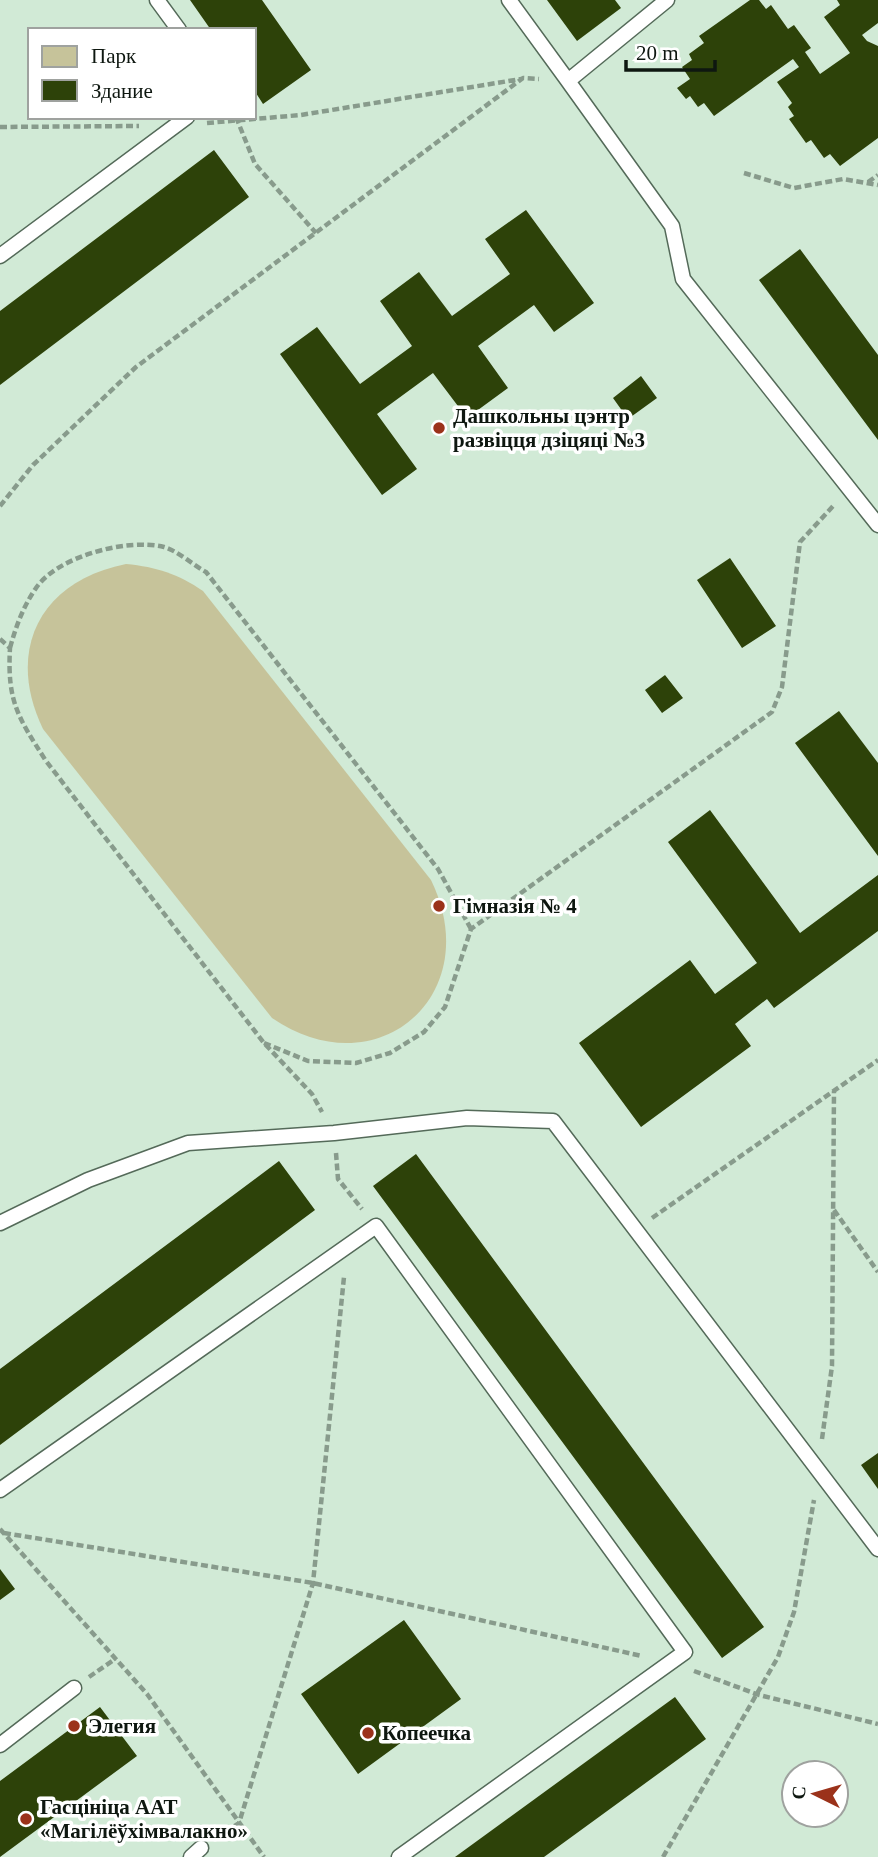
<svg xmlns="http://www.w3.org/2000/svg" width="878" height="1857" viewBox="0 0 878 1857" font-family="'Times New Roman',serif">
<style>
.green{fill:#c6c39a}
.building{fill:#2d4209}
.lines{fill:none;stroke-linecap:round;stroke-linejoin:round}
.lane-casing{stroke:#546a59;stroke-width:17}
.path{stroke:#889b8c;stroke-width:4.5;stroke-dasharray:7 3.5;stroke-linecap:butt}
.lane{stroke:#fff;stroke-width:14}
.poi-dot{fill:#9b321a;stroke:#fff;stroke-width:2.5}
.labels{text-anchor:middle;stroke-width:7;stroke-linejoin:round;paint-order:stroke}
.poi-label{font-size:21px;font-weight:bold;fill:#0e1710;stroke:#fff;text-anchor:start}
</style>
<rect width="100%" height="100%" fill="#d1ead6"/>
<path class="green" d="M126 564C157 567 178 574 203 591L431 880C487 995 377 1090 272 1018L43 729C5 650 40 581 126 564Z"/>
<path class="building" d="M190 0H262L311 70 263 104 254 90V30H211Z
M547 0H615L621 8 577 41Z
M750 0H759L766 9 771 5 788 29 794 25 811 48 805 52 820 74 850 53 824 17 840 5 837 0H878V23L862 35 867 41 878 46V138L840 166 830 154 824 158 811 140 806 143 789 119 794 116 788 107 792 103 777 82 799 67 793 59 714 116 704 103 698 107 690 96 686 99 677 88 690 79 682 67 692 60 689 54 704 43 699 36Z
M214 150 249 197 0 385V311Z
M526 210 594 303 554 332 534 305 478 346 508 388 467 418 433 373 377 414 417 469 382 495 280 354 317 327 360 384 412 346 380 301 419 272 452 316 510 274 485 239Z
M800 249 878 355V440L759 280Z
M641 376 657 398 628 419 613 398Z
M730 558 776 626 742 648 697 580Z
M665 675 683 698 662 713 645 690Z
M839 711 878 763V856L795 743Z
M710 810 800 933 878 875V931L774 1008 767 999 735 1024 751 1046 641 1127 579 1043 690 960 715 994 757 963 668 842Z
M416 1154 764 1627 722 1658 373 1186Z
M279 1161 315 1210 0 1445V1369Z
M878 1453V1489L861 1465Z
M0 1569 15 1589 0 1600Z
M404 1620 461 1699 358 1774 301 1694Z
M675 1697 706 1739 544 1857H455Z
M100 1707 137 1756 0 1857V1781Z"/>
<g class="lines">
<g class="lane-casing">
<path id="lane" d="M157 0 179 30
M509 0 568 81 667 0
M568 81 672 226 683 279 878 525
M0 256 187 117
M0 1223 88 1180 188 1143 334 1133 467 1118 553 1121 878 1549
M0 1490 376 1226 685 1652 399 1857
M0 1745 74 1688
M191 1857 201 1848"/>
</g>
<path class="path" d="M236 117 255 164 316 233
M207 123 301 115 521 79
M0 127 139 126
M744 173 794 188 843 179 878 185
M868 182 878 175
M0 506 33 465 136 367 523 78 539 79
M0 639 10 648C7 702 18 717 46 761L264 1043 312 1094 322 1112
M10 648C16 626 23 607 36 588 58 556 127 538 164 547 178 551 193 565 206 572L438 869 471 929
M264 1043 308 1061 356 1063 390 1053 424 1032 445 1007 471 929 772 712 782 687 800 542 834 505
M336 1153 338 1179 362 1209
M834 1210 878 1272
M652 1218 878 1060
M822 1439 832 1366 834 1091
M0 1529 147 1694 264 1857
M4 1533 313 1583 642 1656
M694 1671 759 1695 878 1724
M89 1677 115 1659
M217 1838 239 1823 313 1583 344 1277
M663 1857 778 1657 794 1612 814 1500"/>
<use href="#lane" class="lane"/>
</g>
<g class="poi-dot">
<circle cx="439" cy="428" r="7"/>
<circle cx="439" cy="906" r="7"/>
<circle cx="74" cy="1726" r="7"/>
<circle cx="368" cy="1733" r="7"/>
<circle cx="26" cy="1819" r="7"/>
</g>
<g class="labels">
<g class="poi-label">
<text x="453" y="423">Дашкольны цэнтр<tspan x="453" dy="24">развіцця дзіцяці №3</tspan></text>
<text x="453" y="913">Гімназія № 4</text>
<text x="88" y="1733">Элегия</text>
<text x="382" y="1740">Копеечка</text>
<text x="40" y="1814">Гасцініца ААТ<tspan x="40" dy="24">«Магілёўхімвалакно»</tspan></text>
</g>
</g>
<rect x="28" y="28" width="228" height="91" fill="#ffffff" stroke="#9fa29f" stroke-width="2"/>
<rect x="42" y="46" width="35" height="21" fill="#c6c39a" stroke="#9fa29f" stroke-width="2"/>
<text x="91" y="63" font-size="21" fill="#0e1710">Парк</text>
<rect x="42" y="80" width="35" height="21" fill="#2d4209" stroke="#9fa29f" stroke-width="2"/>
<text x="91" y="98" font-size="21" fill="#0e1710">Здание</text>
<g transform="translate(815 1794) rotate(275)"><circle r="33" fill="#ffffff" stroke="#9fa29f" stroke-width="2"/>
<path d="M0-5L12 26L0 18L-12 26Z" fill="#9b321a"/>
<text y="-10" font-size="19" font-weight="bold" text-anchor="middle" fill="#0e1710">С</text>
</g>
<path d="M626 60v10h89v-10" fill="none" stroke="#0e1710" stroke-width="3.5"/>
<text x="636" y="60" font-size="21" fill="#0e1710" stroke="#ffffff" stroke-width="5" paint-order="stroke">20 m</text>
</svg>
